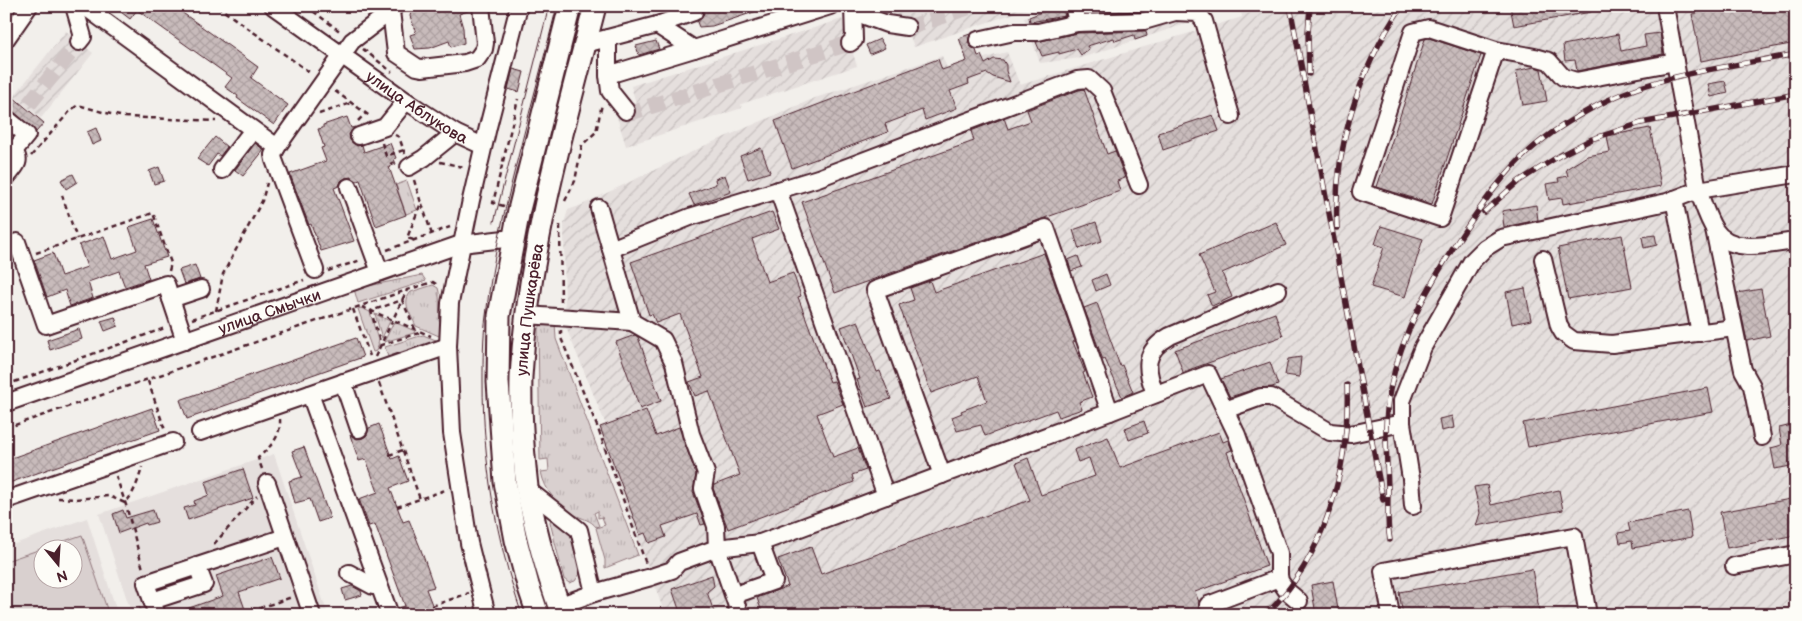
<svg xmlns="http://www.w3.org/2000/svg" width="1802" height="621" viewBox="0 0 1802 621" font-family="'Balsamiq Sans',sans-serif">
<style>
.built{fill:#e5dfdd;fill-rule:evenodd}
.industrial{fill:url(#industrial-furrows)}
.grass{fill:url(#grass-tufts);stroke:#92787d}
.park{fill:#d9d0cf;stroke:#92787d;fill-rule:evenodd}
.building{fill:url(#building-cross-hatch);stroke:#4a1f2b}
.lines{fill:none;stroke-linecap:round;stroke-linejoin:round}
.minor-tunnel{stroke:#d0c5c5;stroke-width:16;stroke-dasharray:16 8;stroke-linecap:butt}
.minor-casing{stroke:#4a1f2b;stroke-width:20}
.major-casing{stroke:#4a1f2b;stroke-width:25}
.path{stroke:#4a1f2b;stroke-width:2.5;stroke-dasharray:5 4;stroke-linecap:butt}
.minor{stroke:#fdfcf7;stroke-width:16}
.major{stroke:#fdfcf7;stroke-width:21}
.tram{stroke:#4a1f2b;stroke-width:1}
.rail-casing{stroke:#4a1f2b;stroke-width:5.5}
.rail{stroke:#fdfcf7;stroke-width:4;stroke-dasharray:11;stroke-linecap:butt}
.labels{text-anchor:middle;stroke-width:5;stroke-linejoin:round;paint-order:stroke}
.street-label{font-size:16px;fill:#4a1f2b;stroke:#fdfcf7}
</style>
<defs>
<pattern id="industrial-furrows" width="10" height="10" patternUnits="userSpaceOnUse" patternTransform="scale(1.25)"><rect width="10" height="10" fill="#e5dfdd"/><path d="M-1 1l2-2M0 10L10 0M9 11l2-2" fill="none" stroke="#c6bfbe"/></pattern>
<pattern id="grass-tufts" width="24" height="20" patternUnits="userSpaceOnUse" patternTransform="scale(1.25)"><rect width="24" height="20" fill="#d9d0cf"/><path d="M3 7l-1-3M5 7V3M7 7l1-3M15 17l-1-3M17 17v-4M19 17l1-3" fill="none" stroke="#bcb2b2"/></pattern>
<pattern id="building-cross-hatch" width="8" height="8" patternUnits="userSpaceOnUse" patternTransform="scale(1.25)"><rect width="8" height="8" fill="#c8bbbb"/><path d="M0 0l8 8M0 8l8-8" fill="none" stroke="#ada0a1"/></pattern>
</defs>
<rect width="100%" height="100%" fill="#f2efeb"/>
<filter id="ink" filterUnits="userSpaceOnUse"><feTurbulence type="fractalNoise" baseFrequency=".02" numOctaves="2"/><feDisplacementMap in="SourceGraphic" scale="10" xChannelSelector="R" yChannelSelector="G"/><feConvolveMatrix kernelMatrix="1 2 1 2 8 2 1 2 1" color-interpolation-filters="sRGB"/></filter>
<g filter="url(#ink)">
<path class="built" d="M274 454 328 615H132L99 514Z
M87 518 118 615H6V547ZM42 548H72V578H42Z"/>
<path class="industrial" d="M912 6H1036L914 47 905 23 894 21 891 13Z
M1060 6H1211L1207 17 1081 58 1040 63 1024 18Z
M1240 6H1796V615H665L599 427 606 425 565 325 564 223 568 210 582 205 704 146 815 98 942 56 947 68 1007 52 1020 85 1242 17Z
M842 19 857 66 741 104 742 108 626 146 616 114 637 107 631 86Z
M66 31 93 53 41 118 14 96Z"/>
<path class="grass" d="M407 181 417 210 406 214 396 185Z
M422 275 426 281 358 303 354 289Z
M433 285 438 288 439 292 440 335 439 336 416 326C411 315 401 302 411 292Z
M361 308 370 312 379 344 376 351 373 352 358 309Z
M375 314 390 321 382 338Z
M394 322 415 331 414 333 384 342Z
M555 323 556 339 638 555 605 568V560L596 528 605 525 602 517 598 518V511L594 513 599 526 596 527C591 520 583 519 575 515 558 507 545 491 541 472L549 471 548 459 540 460 538 329 542 324Z
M423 335 436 340 433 345 389 360 385 347Z
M552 515 576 531 584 568 575 581 569 583 564 579 550 522Z"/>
<path class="park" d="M82 535 109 615H10L6 605V561ZM42 548H72V578H42Z"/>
<path class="building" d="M113 6H173L258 67 251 78 288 105 274 125 237 98 238 96 225 87 232 78 137 10 130 19Z
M413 6H426L427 9 437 6H471V10L459 14 463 28 464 43 451 47 449 41 430 48 415 49 410 35 416 33 410 16Z
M702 6H766V8L712 26 699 27 697 22 702 18 704 13Z
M1051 6H1062L1065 16 1030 22 1029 17 1052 8Z
M1090 6H1139L1140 11 1092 13Z
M1510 6H1591V12L1514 26Z
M1734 6H1796V43L1701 61 1692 14Z
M1146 31 1147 36 1135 40 1134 35 1115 41 1114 38 1087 46 1089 49 1081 55 1077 49 1059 54V52L1042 56 1036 42 1078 33Z
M1660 33 1663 54 1577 71 1575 60 1565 61 1563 45 1618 34 1621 51 1646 46 1644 35Z
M970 34 968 43 971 47 976 50 978 56 981 55 985 64 994 59 1003 60 1006 65V71L1010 82 993 77 987 73 968 80 969 84 950 91 957 108 925 120 922 110 885 124 888 132 792 168 775 121 938 59 942 70 967 61 959 38Z
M1429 38 1481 55 1432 204 1377 187 1425 39Z
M880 39 885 48 870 54 866 45Z
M656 41 659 49 639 55 636 46Z
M1534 67 1541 69 1547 101 1523 105 1516 71Z
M513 69 524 72 519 92 508 89Z
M1725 81 1728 93 1711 97 1708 84Z
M1084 89 1107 154 1115 151 1125 178 1117 181 1120 191 835 293 802 202 974 141 971 131 1004 118 1008 129 1031 121 1027 110 1079 90Z
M6 91 44 123 36 132 12 110 6 108Z
M1213 115 1219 131 1163 150 1158 133Z
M347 117 351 128 355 127 349 134 350 140 357 146 362 145 364 152 390 143 396 158 394 159 396 164 389 167 406 215 376 226 360 180 357 181 351 177 345 178 341 181 339 186 334 188 354 241 321 251 311 224 309 225 290 174 326 161 321 148 324 147 318 129 323 128V125Z
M96 128 101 141 92 145 87 132Z
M1650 128 1661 186 1563 204 1562 198 1549 200 1546 184 1559 182 1558 178 1568 176 1566 169 1587 156 1610 152 1607 136Z
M215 137 227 147 220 156 217 154 208 166 197 159Z
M255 143 264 150 243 176 235 170Z
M761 148 770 172 748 179 740 156Z
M159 167 164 181 154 184 149 171Z
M73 174 77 182 66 189 61 180Z
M725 175 731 192 694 205 689 194 716 184 715 179Z
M1536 205 1538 220 1504 227 1502 211Z
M772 212 779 229 752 239 767 282 793 273 801 296 798 297 830 382 834 381 843 404 817 414 833 457 858 448 866 470 852 475 854 482 728 529 713 488 714 485 740 475 709 391 695 396 689 382 703 377 680 314 656 323 652 314 649 315 631 262Z
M153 219 167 257 144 264 149 279 125 287 119 271 88 282 93 298 70 306 65 290 47 297 34 260 53 253 61 276 87 267 79 245 104 236 112 259 137 250 129 227Z
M1096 222 1102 241 1079 249 1073 230Z
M1276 222 1286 245 1222 273 1232 297 1212 306 1207 295 1215 292 1199 255Z
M1381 226 1423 239 1405 297 1371 287 1384 247 1375 244Z
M1622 235 1632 287 1568 299 1558 248Z
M1655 235 1657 245 1644 248 1642 237Z
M1044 253 1075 341 1073 342 1085 372 1083 373 1092 397 1079 402 1082 409 1059 417 1056 410 985 436 981 425 957 431 952 417 962 413 961 411 987 401 978 376 931 393 899 305 914 300 910 288 930 281 934 292Z
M1078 256 1082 267 1071 271 1068 260Z
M195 265 200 279 184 284 179 270Z
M1106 274 1110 285 1096 291 1092 280Z
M1525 288 1531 320 1512 324 1506 292Z
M1761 289 1770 336 1747 341 1737 293Z
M1097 303 1120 366 1122 365 1133 392 1122 397 1105 359 1103 360 1084 308Z
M1275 313 1283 336 1183 372 1175 350Z
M115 317 118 326 105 331 101 321Z
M858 321 877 372 880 371 891 399 867 407 857 380 860 379 841 327Z
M79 329 82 339 50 350 47 340Z
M635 335 638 337 661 401 640 409 616 342Z
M356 338 363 357 187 419 180 400Z
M1301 357 1299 377 1285 375 1288 359Z
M1270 362 1278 385 1272 387 1258 388 1230 397 1221 379Z
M1708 388 1713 412 1528 447 1523 423Z
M152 408 160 430 6 484V460Z
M646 410 656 436 679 427 696 474 693 492 705 524 701 525 697 514 662 526 666 537 649 543 645 533 640 535 600 427Z
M1452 416 1454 428 1441 431 1439 419Z
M1144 421 1148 433 1129 440 1125 428Z
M379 424 392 459 399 456 408 481 390 488 403 522 409 520 420 547 434 587 426 589 436 615H400L398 608 405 606 375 524 369 526 359 499 378 492 366 459 359 461 350 435 357 439 363 438 367 435 369 428Z
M1796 424V465L1775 469 1771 448 1782 445 1779 428Z
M1219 432 1223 442 1228 440 1232 450 1227 452 1267 566 1195 592 1199 602V608L1203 615H763L757 598 788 586 778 559 811 547 821 574 1030 500 1016 463 1028 458 1041 495 1095 476 1089 458 1078 462 1074 450 1108 437 1120 468Z
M304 447 330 518 318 522 310 499 295 503 289 481 302 477 292 451Z
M243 469 253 498 188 520 184 508 195 505 194 501 209 495 205 482Z
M1487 485 1491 505 1559 490 1563 510 1476 526 1480 513 1474 487Z
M1796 498V535L1727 548 1720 512Z
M123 510 126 518 153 510 157 522 147 525 146 523 119 533 113 514Z
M1688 511 1692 537 1633 548 1632 541 1620 543 1618 533 1630 531 1628 523Z
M272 557 280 578 239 592 247 615H175V613L223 596 216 576Z
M1532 569 1540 615H1403L1399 592Z
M712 575 714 586 707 592 715 615H681L672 589Z
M1333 581 1339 615H1316L1311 585Z
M352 586 361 591 362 595 345 600 342 589Z"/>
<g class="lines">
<path class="minor-tunnel" d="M907 27 913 26 972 6
M29 104 79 42
M626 111 632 112 850 43"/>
<g class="minor-casing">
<g id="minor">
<path d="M74 6 83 37 79 42"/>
<path d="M84 6 277 147 352 41 391 11 395 6"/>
<path id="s1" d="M273 6 406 101 455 133 483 146"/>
<path d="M858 6 865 16 887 24 907 27"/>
<path d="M1075 6 1074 9 1077 23 1144 21 1175 12"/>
<path d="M1173 6 1175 12 1198 13 1204 21 1231 116"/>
<path d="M1665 6 1698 190 1796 174"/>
<path d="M391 11 396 53 417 67 422 68 465 63 477 59 484 49 485 43 481 6"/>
<path d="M657 25 694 12"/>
<path d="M608 38V75L610 91 626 111"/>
<path d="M6 39 29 6"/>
<path d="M978 40 1014 32H1038L1077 23"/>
<path d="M850 43 854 40 853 6"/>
<path d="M585 44 657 25 694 49 830 6"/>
<path d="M1496 50 1429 28 1413 32 1361 192 1440 218 1496 50 1535 57 1549 61 1563 77 1576 81 1675 62"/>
<path d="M608 75 694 49"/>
<path d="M6 118 27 135 14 151"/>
<path d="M359 136 385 127 406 101"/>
<path d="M6 145C24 159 19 162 6 178"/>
<path d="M277 147 273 155 274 160 315 270"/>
<path d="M409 167 424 158 455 133"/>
<path d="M222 170 253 130"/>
<path d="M349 187 380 272"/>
<path d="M778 190 886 496"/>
<path d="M1674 199 1700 333"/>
<path d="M599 208 632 322 663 340 674 363 691 434 706 473 703 489 716 526 717 548 740 615"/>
<path d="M1714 229 1743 370 1752 386 1762 437"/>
<path d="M17 242 46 325 166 284 185 341"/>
<path d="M611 249 690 217 818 178 1077 80 1089 79 1102 91 1139 185"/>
<path d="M1543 259 1559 326 1563 333 1574 341 1612 344 1734 328"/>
<path d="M171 299 201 289"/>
<path d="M526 315 632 322"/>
<path d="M343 382 359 429"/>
<path d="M310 394 390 615"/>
<path d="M1155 394C1146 368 1142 352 1170 336L1278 290"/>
<path id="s2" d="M6 403 461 244 513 238"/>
<path d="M1225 410 1261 397H1271L1330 432 1351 434 1402 423"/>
<path d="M200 432 448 346"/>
<path d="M942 475 875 290 1046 228 1110 412"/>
<path d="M267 483 312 615"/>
<path d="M527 489 579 530 594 593"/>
<path d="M6 500 173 442"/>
<path d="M1413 506 1411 479 1402 423V401L1423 347 1472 261 1485 248 1501 238 1667 202 1698 190C1703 203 1707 218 1715 230 1731 255 1771 244 1795 241L1796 246"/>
<path d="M1734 566 1796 554"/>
<path d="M349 573 373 586 378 584"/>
<path d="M743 592 774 581 760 543"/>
<path d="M152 601 204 584 197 566"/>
<path d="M1208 605 1279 578"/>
<path d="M558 606 594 593 651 577 672 570 679 562 717 548 760 543 1110 412 1208 374 1237 435 1279 553V575L1280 581 1287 591 1299 601"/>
<path d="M157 615 146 583 285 537"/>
<path d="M487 615 469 543 452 433 448 346 450 303 471 200 488 127 519 6"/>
<path d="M1391 615 1383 571 1574 536 1588 615"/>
</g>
</g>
<g class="major-casing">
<g id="major">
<path d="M538 615 528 585 516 540 505 482 498 382 499 316 519 210 570 6"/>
<path id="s3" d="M562 615C551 584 541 552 534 520 532 509 528 498 527 487 523 451 520 413 521 377 528 250 563 129 595 6"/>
</g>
</g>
<path class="path" d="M217 6 312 74
M306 6 341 32
M432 8V6
M363 49 392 72
M335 91 371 117
M319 114 351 103
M358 121 366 113
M395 135 399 137 405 154
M382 143 386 156 404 150
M31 156 71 110 78 105 106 113 125 117 216 121
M440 162 464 167
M390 164 395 162
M414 180 421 203 407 238 414 240
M62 195 77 239
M565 201 575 181 582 145 596 132 602 104
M422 204 432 235
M504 206 493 203 518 99
M560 225 561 305
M387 250 450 227
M36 253 153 213 171 263 169 271
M328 271 361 260
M362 307 431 336
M353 309 371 359
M216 311 223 274 262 201 267 183
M192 319 304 280
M415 329 402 300 371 311 381 345 422 332
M561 330V338L597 426 646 564
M375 357 407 290
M148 381 165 430
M379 383 420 499
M6 385 165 328
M6 428 407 290 433 282 439 286
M389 455 403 450
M262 469 258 458C271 446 281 437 280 419
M116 476 126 505 143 569
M58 498 76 499 109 496 125 503C134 494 139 479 142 467
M397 507 448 489
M214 544 257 496
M432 606 469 593
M251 611 292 597
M133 615 140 608"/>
<use href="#minor" class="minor"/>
<use href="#major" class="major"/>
<path class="tram" d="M494 222 549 6
M522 615C495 536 483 464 483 381 483 359 483 337 486 316 492 259 506 205 520 149 532 102 545 54 557 6"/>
<g class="rail-casing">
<path id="rail" d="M1290 6 1383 500
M1309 74 1308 33 1310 6
M1484 212 1519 181 1559 156 1592 139 1641 123 1796 94
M1337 228C1333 149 1358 71 1402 6
M1390 540C1387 524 1388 505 1388 488 1387 455 1383 422 1390 390 1402 331 1432 279 1465 230 1484 202 1504 173 1529 151 1550 132 1577 116 1602 103 1659 74 1733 66 1796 54
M1265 615C1326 558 1350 466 1347 385"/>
</g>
<use href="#rail" class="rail"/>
</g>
</g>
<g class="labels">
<g class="street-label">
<text dy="6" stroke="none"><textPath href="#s1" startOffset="176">улица Аблукова</textPath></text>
<text dy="6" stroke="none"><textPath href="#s3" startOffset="311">улица Пушкарёва</textPath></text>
<text dy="6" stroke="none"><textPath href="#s2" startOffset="279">улица Смычки</textPath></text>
</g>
</g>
<rect width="1802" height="621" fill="none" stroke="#fdfcf7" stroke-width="25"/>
<rect x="12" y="12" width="1777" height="596" fill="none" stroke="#4a1f2b" stroke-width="2" filter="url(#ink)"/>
<g transform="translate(58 564) rotate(162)"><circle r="24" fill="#fdfcf7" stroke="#b5a4a5"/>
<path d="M0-4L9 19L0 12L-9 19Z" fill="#4a1f2b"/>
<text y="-8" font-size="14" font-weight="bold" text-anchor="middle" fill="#4a1f2b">N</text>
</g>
</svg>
